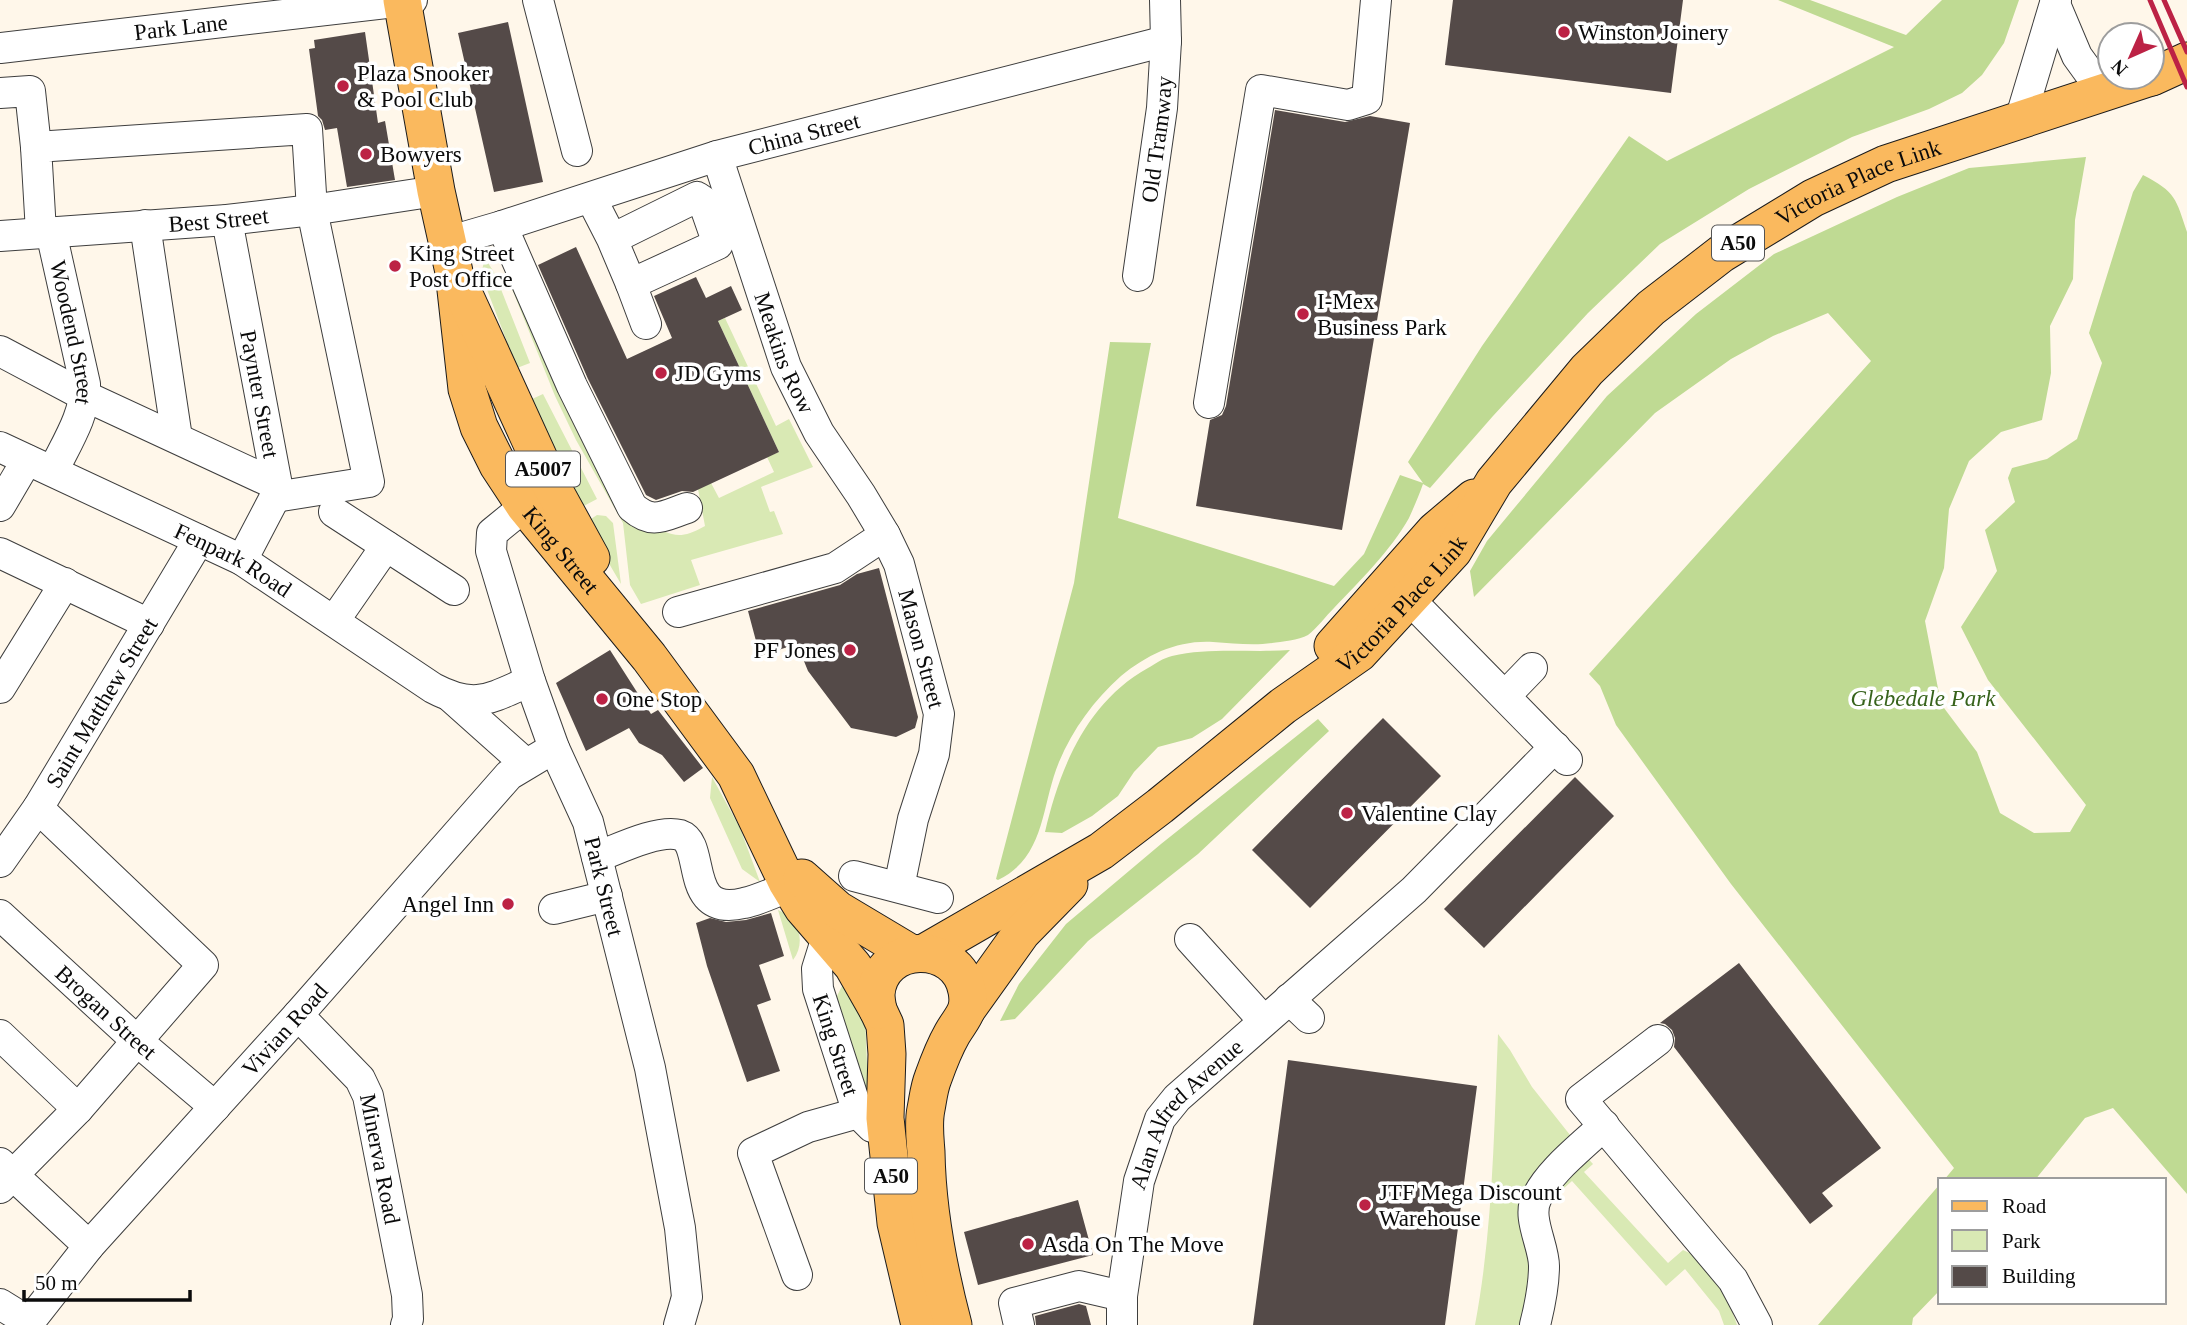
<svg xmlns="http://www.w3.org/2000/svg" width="2187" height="1325" viewBox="0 0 2187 1325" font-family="'Times New Roman',serif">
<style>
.green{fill:#d9e9b4}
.forest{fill:#bfda93}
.building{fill:#544a48}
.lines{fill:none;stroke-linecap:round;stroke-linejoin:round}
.minor-casing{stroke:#3e3e3e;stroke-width:32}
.major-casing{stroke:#1c1c1c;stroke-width:39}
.minor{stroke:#fff;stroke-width:30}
.major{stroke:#fab95e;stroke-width:37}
.rail{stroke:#bc2245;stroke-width:5}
.poi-dot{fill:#bc2245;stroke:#fff;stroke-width:2.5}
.labels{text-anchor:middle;stroke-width:7;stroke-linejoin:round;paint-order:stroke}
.shield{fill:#fff;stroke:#545454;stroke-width:2}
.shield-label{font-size:21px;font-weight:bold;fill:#0b0b0b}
.street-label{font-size:23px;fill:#0b0b0b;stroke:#fff}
.poi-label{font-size:23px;fill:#0b0b0b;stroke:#fff;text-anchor:start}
.park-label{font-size:23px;font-style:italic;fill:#37631c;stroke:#fff}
</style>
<rect width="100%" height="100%" fill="#fff7ea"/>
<path class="green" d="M506 257 644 523C673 534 676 542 705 526L698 489 711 483 719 498 774 472 767 457 779 452 718 321 725 318 776 426 789 419 813 467 761 487 770 512 774 511 783 534 691 560 700 585 641 604 630 585 623 523 576 440 555 396 500 259Z
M485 258 495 274 530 363 517 368 483 279 482 270Z
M543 394 597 499 578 509 530 400Z
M597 515 606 516 613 523 621 584 587 526 588 521Z
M712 777 740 828 760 882 742 869 710 798Z
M778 910C800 918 806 943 793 960Z
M848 974 865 1015 868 1089 866 1091 835 1000Z
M1498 1034 1510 1050 1532 1087 1574 1140 1530 1234V1325H1475C1493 1229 1494 1131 1498 1034Z
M1583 1153 1593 1164 1584 1172 1668 1263 1683 1250 1698 1257 1725 1290 1737 1325H1724L1719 1311 1685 1269 1666 1286 1572 1181 1544 1206Z"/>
<path class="forest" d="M1778 0H1810L1906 35 1942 0H2019L2004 43 1982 75 1962 93 1929 109 1852 137 1749 189 1660 244 1588 313 1493 416 1430 488 1423 484C1419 495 1414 507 1409 518 1391 550 1359 582 1334 608 1326 616 1317 628 1308 635 1299 640 1281 642 1272 643 1252 646 1233 643 1213 642 1178 640 1148 654 1121 676 1094 700 1073 729 1059 762 1041 805 1046 857 998 880L996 879 1074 583 1110 342 1151 343 1118 518 1334 586 1364 554 1400 475 1423 483 1408 462 1482 346 1629 136 1667 161 1894 47Z
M2086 157 2075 220 2073 279 2050 326 2051 373 2042 420 2001 432 1969 461 1949 509 1944 568 1925 621 1941 704 1977 752 2000 813 2034 833 2070 832 2086 805 1988 680 1961 627 1997 571 1985 530 2015 502 2008 478 2012 468 2047 459 2077 439 2102 363 2089 333 2133 192 2143 175C2176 192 2176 199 2187 232V1194L2113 1108 2085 1118 2035 1180H1944L1954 1168 1731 884 1616 725 1600 686 1589 674 1871 361 1828 313 1773 336 1731 359 1655 413 1474 597 1470 571 1487 541 1607 396 1696 314 1774 254 1897 197 1969 168Z
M1290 650 1222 719 1192 738 1158 747 1134 772 1118 796 1092 816 1062 833 1045 832C1060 767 1087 702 1148 668 1155 664 1163 658 1172 656 1210 647 1251 653 1290 650Z
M1318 719 1329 731 1198 854 1088 941 1015 1019 1000 1021 1019 984 1066 924 1161 844Z
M1940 1184V1290L1913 1318 1912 1325H1818Z"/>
<path class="building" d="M1453 0H1683L1671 93 1445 65Z
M508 22 543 182 494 192 458 33Z
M365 32 378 123 385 121 395 180 347 187 337 128 325 130 322 120 318 116 309 49 315 48 314 40Z
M1275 110 1345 122 1370 116 1410 123 1342 530 1196 506 1210 420 1222 415 1226 406Z
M576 247 627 359 672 338 654 296 696 277 706 298 731 286 742 310 718 321 779 452 693 492 682 491 656 500 646 495 588 379 538 265Z
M879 568 918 717 915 728 896 737 851 728 808 671 797 644 760 656 748 611 840 585 857 574Z
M610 650 651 714 658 710 703 768 684 782 662 755 639 743 629 728 586 751 556 683Z
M1383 718 1441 776 1310 908 1252 850Z
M1575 777 1614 816 1484 948 1444 909Z
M771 913 784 956 759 965 771 1000 757 1005 780 1071 747 1082 707 966 696 923 710 918 726 922 746 920Z
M1739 963 1881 1148 1822 1193 1833 1206 1810 1224 1674 1047 1675 1038 1672 1030 1665 1024 1660 1023Z
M1288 1060 1477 1086 1445 1325H1253Z
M1078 1200 1093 1255 978 1285 964 1232Z
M1079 1304 1086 1306 1091 1325H1036L1035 1316Z"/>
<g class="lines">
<g class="minor-casing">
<g id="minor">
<path d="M538 0 577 151"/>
<path d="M2055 4 2077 56 2103 92"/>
<path id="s1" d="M0 48 412 0"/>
<path d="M0 93 30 91 36 147"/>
<path d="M2020 120 2056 0"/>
<path id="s2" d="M717 156 786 367 819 433 861 495 885 535 899 564 939 714 934 754 913 819 899 887"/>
<path d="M591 198 612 239 631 284 718 244 703 201 697 197 612 239"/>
<path id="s3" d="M227 220 277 485 275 497 242 560"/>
<path d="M145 225 177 438"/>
<path d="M502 226 572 386 632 507C653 525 663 516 687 508"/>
<path d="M41 232 36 147 307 129 312 210 369 482 275 497"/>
<path id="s4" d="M51 232 85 384C86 414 66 444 53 471"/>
<path id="s5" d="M0 236 227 220 312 210 436 191"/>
<path id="s6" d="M447 242 502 226 717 156 1166 41"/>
<path id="s7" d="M1138 276 1162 108 1166 41 1165 0"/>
<path d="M631 284 646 324"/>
<path d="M0 351 85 396 277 485"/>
<path d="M1209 403 1261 90 1348 105 1367 99 1376 0"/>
<path id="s8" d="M0 447 242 560 433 688C475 710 489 699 530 681"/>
<path id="s9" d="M541 493 492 533 491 551 530 681 554 748 588 822 650 1068 680 1228 687 1297 679 1325"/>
<path d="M0 506 27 460"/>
<path d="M334 512 454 590"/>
<path d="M0 553 149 624"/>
<path d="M1410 600 1567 760"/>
<path d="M678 612 835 568 885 535"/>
<path d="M334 621 386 546"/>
<path d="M0 688 65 583"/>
<path d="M1505 696 1532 668"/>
<path d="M451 697 526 764"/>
<path d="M597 857C618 849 658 829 680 835 707 844 682 918 744 903 759 900 775 892 790 886"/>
<path id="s10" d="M0 862 38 808 199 540"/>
<path d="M854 876 938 898"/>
<path d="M554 909 607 896"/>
<path id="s11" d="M0 915 136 1040 215 1107"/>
<path id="s12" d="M827 937 817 969 818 989 858 1113 872 1127"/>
<path d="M1190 939 1263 1020"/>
<path d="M1289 999 1309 1018"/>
<path id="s13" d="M298 1015 360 1079 368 1096 407 1295 408 1319 406 1325"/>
<path d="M0 1035 78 1109"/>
<path d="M1658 1040 1581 1099 1733 1280 1757 1325"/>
<path d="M0 1163 89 1246"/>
<path d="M0 1188 78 1109 203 965 38 808"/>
<path d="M797 1275 753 1153 808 1127 858 1113"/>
<path d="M0 1304 29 1322"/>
<path id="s14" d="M27 1325 89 1246 298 1015 509 775 554 748"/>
<path d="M1019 1325 1014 1303 1079 1286 1122 1296"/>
<path id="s15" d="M1122 1325V1296L1139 1181 1160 1119 1177 1098 1414 890 1555 747"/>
<path d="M1535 1325C1540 1305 1544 1286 1544 1266 1544 1245 1526 1217 1537 1197 1550 1170 1583 1146 1604 1125"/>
</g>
</g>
<g class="major-casing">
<g id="major">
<path id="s16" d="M402 0 436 191 454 272 467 389 479 427 498 465 525 506 649 657 736 775 787 882 803 908 853 966 878 1010 885 1025 887 1054 885 1118 896 1223 920 1325"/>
<path d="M2152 77 2187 61"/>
<path d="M466 299 551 485 591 558"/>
<path d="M1333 646 1435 531 1474 498"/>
<path d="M802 878 838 910 910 953"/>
<path id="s17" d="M926 952 1101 851 1160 806 1283 706 1359 653 1453 551 1494 482 1587 370 1651 308 1721 254 1813 198 1886 164 2151 77"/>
<path d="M967 1009 1022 932 1069 884"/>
<path d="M878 1010C877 1005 876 999 876 994 880 941 958 940 967 991 971 1012 961 1018 952 1034 944 1048 938 1064 933 1078 929 1088 928 1099 926 1109 923 1123 925 1138 926 1152 927 1211 938 1268 953 1325"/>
</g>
</g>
<use href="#minor" class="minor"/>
<use href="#major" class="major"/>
<path class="rail" d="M2150 0 2187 87
M2164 0 2187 52"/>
</g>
<g class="poi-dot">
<circle cx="1564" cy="32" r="7"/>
<circle cx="343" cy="86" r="7"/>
<circle cx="366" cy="154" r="7"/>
<circle cx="395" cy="266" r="7"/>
<circle cx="1303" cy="314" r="7"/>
<circle cx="661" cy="373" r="7"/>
<circle cx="850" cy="650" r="7"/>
<circle cx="602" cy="699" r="7"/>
<circle cx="1347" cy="813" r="7"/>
<circle cx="508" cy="904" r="7"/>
<circle cx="1365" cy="1205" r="7"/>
<circle cx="1028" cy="1244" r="7"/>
</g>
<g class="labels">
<g class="shield">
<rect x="1712" y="225.5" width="52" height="35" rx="5"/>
<rect x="506" y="451.5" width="74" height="35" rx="5"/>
<rect x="865" y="1158.5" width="52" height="35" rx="5"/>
</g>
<g class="shield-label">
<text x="1738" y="250">A50</text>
<text x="543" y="476">A5007</text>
<text x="891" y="1183">A50</text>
</g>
<g class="street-label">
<text dy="8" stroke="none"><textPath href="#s1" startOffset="182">Park Lane</textPath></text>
<text dy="8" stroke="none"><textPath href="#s6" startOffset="373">China Street</textPath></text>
<text dy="8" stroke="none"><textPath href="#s7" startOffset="138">Old Tramway</textPath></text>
<text dy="8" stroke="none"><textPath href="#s17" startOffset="1225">Victoria Place Link</textPath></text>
<text dy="8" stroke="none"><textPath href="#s5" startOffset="219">Best Street</textPath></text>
<text dy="8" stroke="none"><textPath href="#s4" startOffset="103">Woodend Street</textPath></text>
<text dy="8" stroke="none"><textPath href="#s2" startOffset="208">Meakins Row</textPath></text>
<text dy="8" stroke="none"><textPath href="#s3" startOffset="177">Paynter Street</textPath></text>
<text dy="8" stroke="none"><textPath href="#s16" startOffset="583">King Street</textPath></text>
<text dy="8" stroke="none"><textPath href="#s8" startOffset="259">Fenpark Road</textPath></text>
<text dy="8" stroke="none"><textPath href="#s17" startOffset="592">Victoria Place Link</textPath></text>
<text dy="8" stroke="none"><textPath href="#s2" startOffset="537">Mason Street</textPath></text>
<text dy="8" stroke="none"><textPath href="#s10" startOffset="189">Saint Matthew Street</textPath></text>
<text dy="8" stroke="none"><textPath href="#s9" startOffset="436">Park Street</textPath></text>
<text dy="8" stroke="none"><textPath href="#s11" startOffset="144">Brogan Street</textPath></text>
<text dy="8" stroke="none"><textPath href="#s14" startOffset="392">Vivian Road</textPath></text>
<text dy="8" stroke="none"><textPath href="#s12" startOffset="112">King Street</textPath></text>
<text dy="8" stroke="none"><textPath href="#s15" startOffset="229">Alan Alfred Avenue</textPath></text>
<text dy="8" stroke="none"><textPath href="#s13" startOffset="172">Minerva Road</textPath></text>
</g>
<g class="poi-label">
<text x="1578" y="40">Winston Joinery</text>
<text x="357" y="81">Plaza Snooker<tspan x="357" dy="26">&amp; Pool Club</tspan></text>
<text x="380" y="162">Bowyers</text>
<text x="409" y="261">King Street<tspan x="409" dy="26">Post Office</tspan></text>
<text x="1317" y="309">I-Mex<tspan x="1317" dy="26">Business Park</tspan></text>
<text x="675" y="381">JD Gyms</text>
<text x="836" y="658" text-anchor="end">PF Jones</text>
<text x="616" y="707">One Stop</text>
<text x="1361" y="821">Valentine Clay</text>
<text x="494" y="912" text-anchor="end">Angel Inn</text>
<text x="1379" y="1200">JTF Mega Discount<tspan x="1379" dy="26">Warehouse</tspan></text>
<text x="1042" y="1252">Asda On The Move</text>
</g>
<g class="park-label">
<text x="1923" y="706">Glebedale Park</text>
</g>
</g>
<rect x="1938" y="1178" width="228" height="126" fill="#ffffff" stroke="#9d9d9d" stroke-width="2"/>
<rect x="1952" y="1201" width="35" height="10" fill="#fab95e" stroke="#9d9d9d" stroke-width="2"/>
<text x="2002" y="1213" font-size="21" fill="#0b0b0b">Road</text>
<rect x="1952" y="1230" width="35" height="21" fill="#d9e9b4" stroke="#9d9d9d" stroke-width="2"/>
<text x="2002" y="1248" font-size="21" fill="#0b0b0b">Park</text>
<rect x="1952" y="1266" width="35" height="21" fill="#544a48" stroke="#9d9d9d" stroke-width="2"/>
<text x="2002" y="1283" font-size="21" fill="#0b0b0b">Building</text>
<g transform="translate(2131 56) rotate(225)"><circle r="33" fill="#ffffff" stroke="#9d9d9d" stroke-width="2"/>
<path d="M0-5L12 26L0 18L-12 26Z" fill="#bc2245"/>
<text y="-10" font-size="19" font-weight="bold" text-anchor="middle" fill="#0b0b0b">N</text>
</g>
<path d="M24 1290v10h166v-10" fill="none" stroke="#0b0b0b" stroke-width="3.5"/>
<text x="35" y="1290" font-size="21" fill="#0b0b0b" stroke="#ffffff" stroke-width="5" paint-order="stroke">50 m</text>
</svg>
